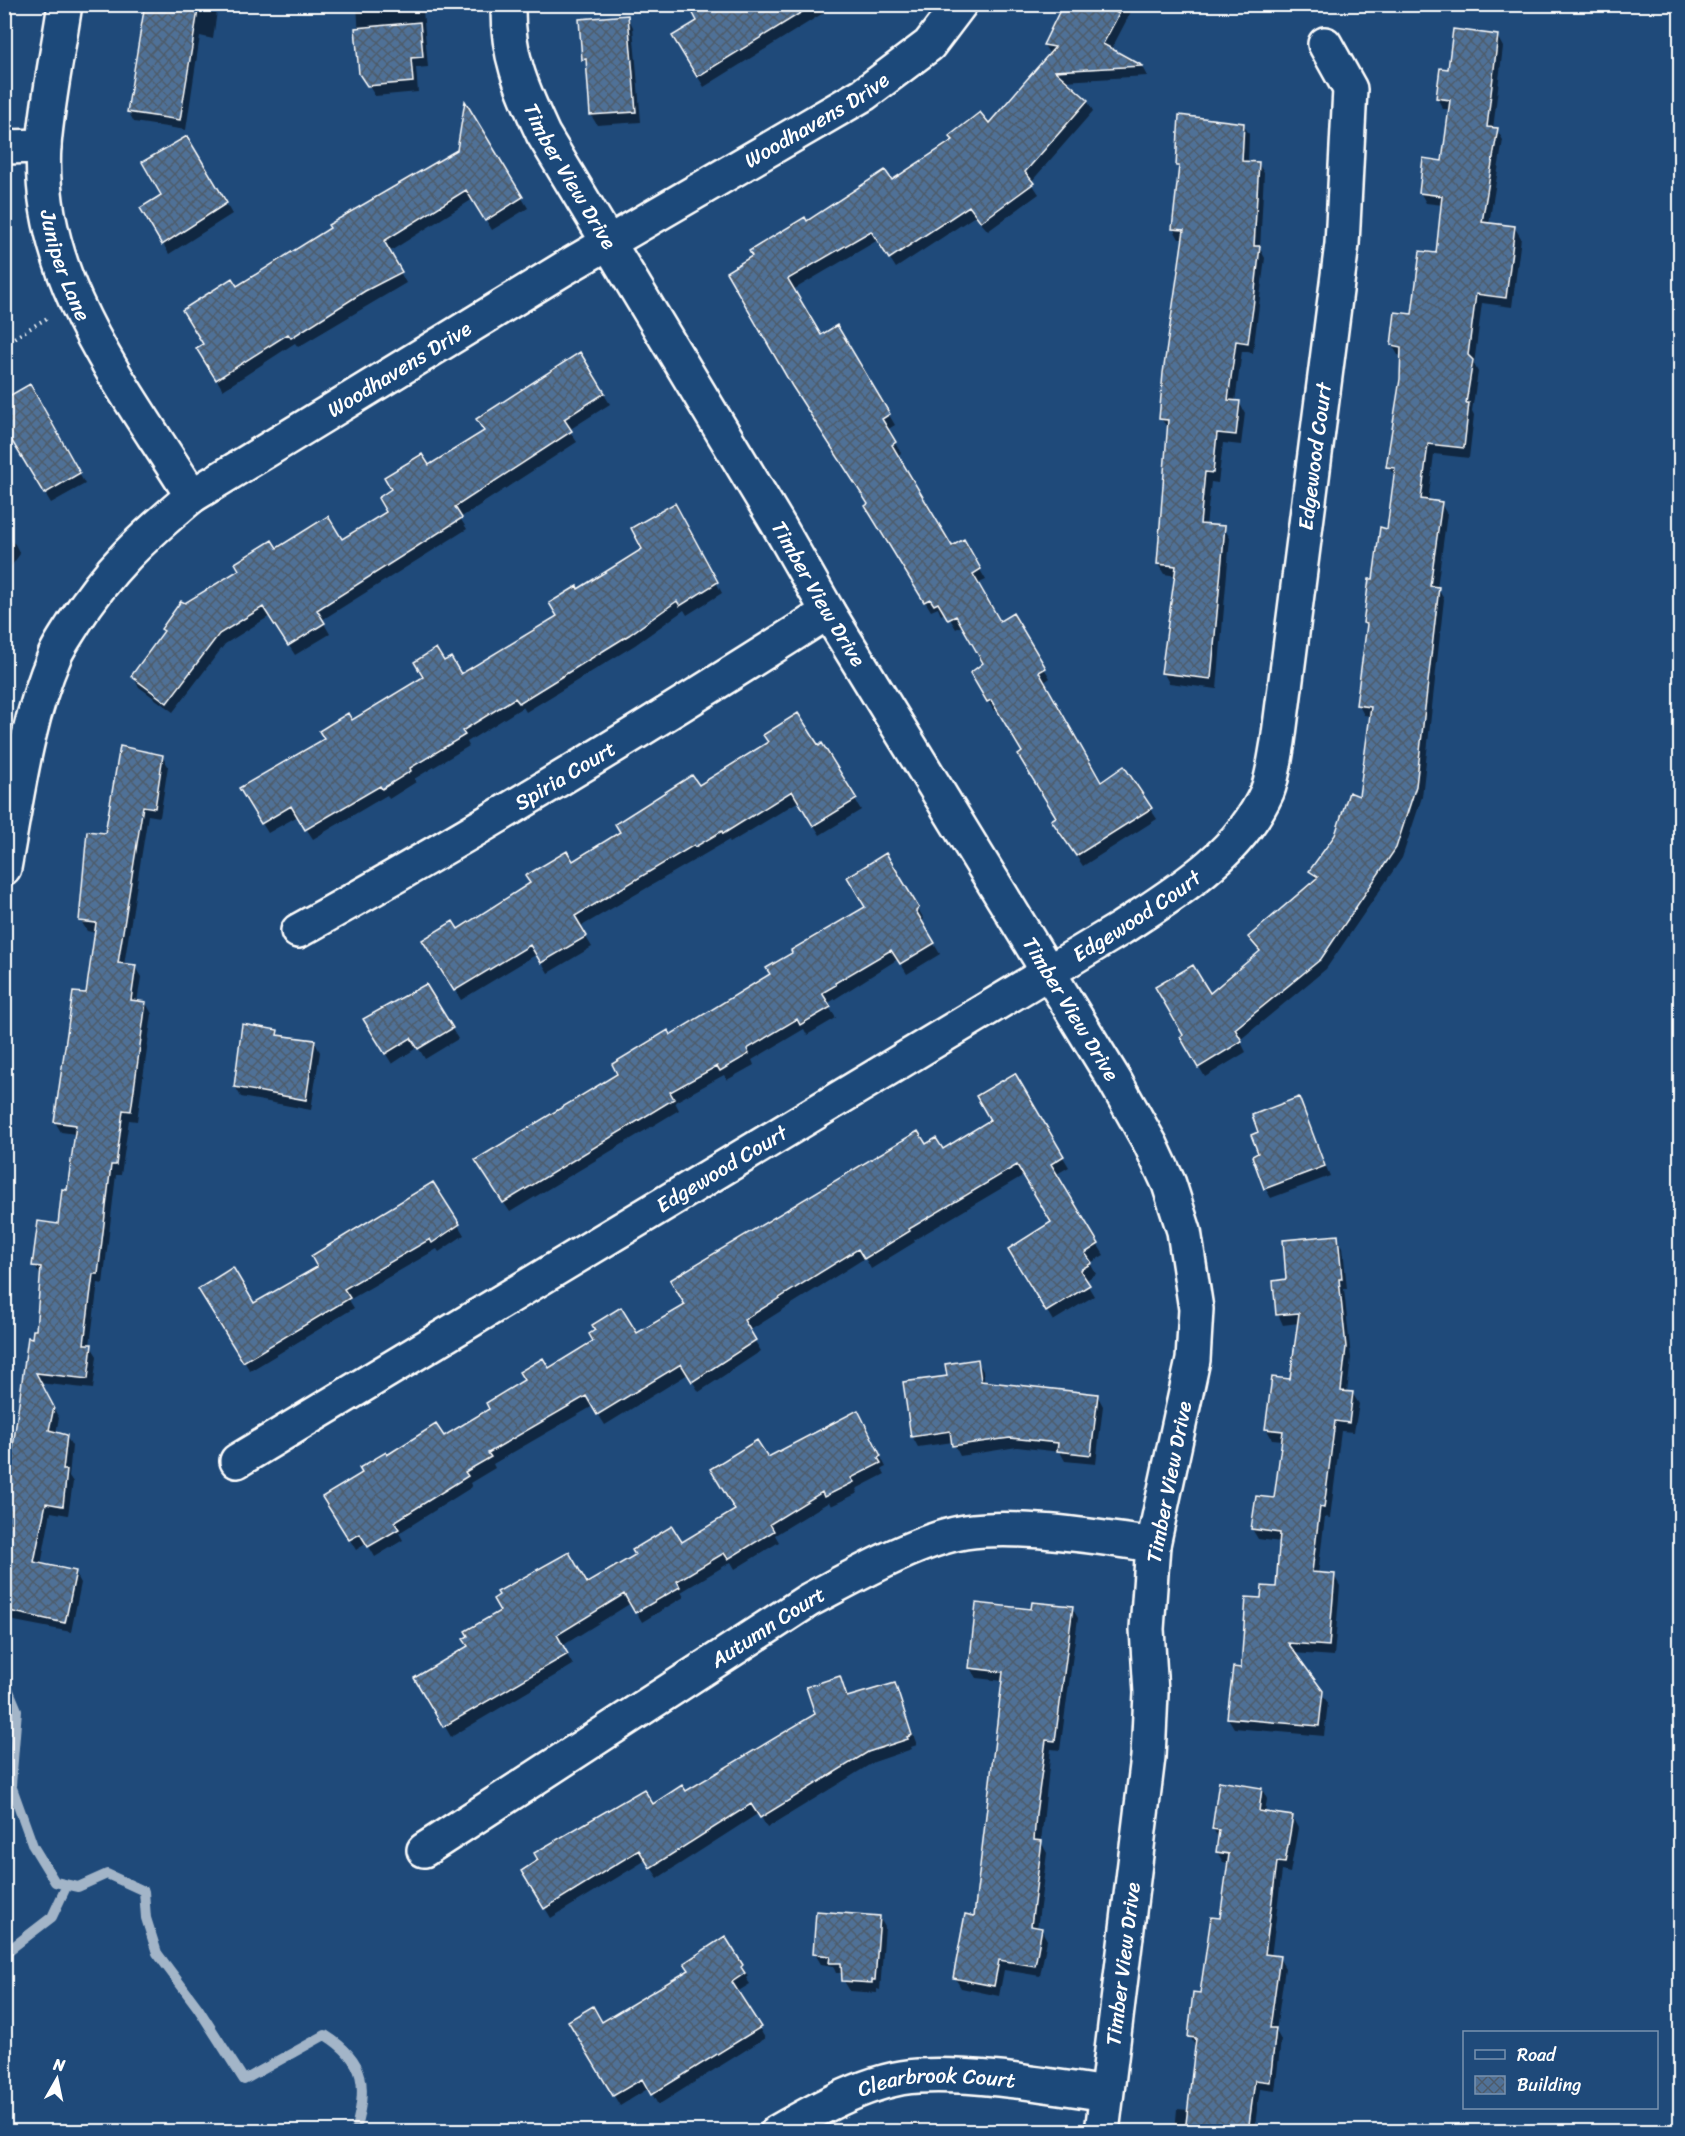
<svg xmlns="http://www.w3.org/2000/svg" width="1685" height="2136" viewBox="0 0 1685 2136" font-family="Sriracha,sans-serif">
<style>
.shadow{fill:#0007}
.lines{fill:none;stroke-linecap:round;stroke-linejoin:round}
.stream{stroke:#a3b5c8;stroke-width:10}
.building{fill:url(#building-cross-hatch);stroke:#fff;stroke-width:1.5}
.minor-casing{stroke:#fff;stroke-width:38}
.path{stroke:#fff;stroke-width:4;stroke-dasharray:1.5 4.5;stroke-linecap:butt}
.minor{stroke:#1f4a7a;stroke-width:33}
.labels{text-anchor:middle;stroke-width:4.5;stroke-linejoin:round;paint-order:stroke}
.street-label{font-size:21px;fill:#fff;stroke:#1f4a7a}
</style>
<defs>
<pattern id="building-cross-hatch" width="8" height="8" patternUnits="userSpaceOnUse" patternTransform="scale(1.5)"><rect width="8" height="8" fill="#507197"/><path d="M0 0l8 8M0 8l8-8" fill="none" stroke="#4e5b6a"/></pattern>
</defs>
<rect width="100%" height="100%" fill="#1f4a7a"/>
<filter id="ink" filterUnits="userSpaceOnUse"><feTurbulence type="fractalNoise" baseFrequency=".0167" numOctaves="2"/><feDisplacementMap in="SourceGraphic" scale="12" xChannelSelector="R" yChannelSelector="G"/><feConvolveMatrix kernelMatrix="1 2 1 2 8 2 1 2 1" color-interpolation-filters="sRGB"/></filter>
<g filter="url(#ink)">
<path class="shadow" d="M146 4H218L213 39 200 36 186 130 134 122 128 111Z
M357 4H433L432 11 423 10 428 67 416 68 418 92 375 96 361 73Z
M797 4H821L825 12 704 87 674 37Z
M1065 4H1135L1111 50 1142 67 1147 76 1064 81 1087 100 1093 111 1031 182 1039 194 988 231 975 216 896 268 878 240 793 290 820 337 837 327 895 425 887 430 901 453 897 456 952 548 963 541 986 580 977 584 999 623 1012 615 1050 678 1043 683 1101 784 1123 768 1157 819 1083 866 1059 831 1058 818 1023 753 998 709 994 711 972 674 985 663 963 625 956 629 946 612 941 615 938 608 931 611 867 507 870 505 841 458 839 459 728 272 807 223 892 182 989 125 1050 55 1044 45Z
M628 17 633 27 641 122 597 125 591 115 588 66 583 59Z
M1497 36 1503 47 1493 129 1497 130 1503 140 1489 224 1515 228 1521 238 1512 307 1482 303 1474 364 1478 372 1472 411 1474 415 1469 458 1434 454 1428 502 1441 504 1447 514 1437 588 1444 599 1422 797 1402 858 1326 969 1240 1040 1246 1052 1205 1077 1182 1038 1209 995 1260 953 1250 937 1316 880 1311 871 1361 798 1371 716 1364 715 1358 704 1368 629 1365 623 1389 530 1396 477 1388 467 1402 356 1398 355 1392 345 1414 315 1437 254 1443 205 1426 203 1420 192 1443 163 1451 109H1443L1437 98 1450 71Z
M466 105 528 208 492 230 473 199 389 252 406 283 298 347 295 343 223 390 204 359 205 345 237 288 459 151Z
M1243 124 1249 134 1248 162 1258 163 1264 173 1260 249 1265 258 1253 353 1242 351 1235 402H1239L1245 413 1241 445 1223 443 1218 483 1211 482 1206 526 1224 528 1230 538 1217 689 1169 683 1163 672 1177 576 1164 574 1158 564 1169 429 1161 419 1184 239H1179L1173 228 1180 170 1178 166Z
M187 138 232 214 169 254 142 208 163 195Z
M579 354 610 404 569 430 577 442 460 518 467 529 322 620 330 634 295 655 270 616 225 644 173 712 139 687 133 676 165 632 163 629 185 605 276 550 341 541 388 512 428 467 486 432Z
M30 386 85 484 51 503 4 426Z
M674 505 722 593 687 615 684 610 635 645 526 712 523 707 467 742 469 746 414 779 416 782 389 799 387 795 313 839 298 816 268 833 241 789 326 740 444 663 461 677 559 617 578 591 644 549Z
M4 536 15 544 20 554 4 576Z
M822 745 861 810 820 835 799 801 730 843 729 840 580 927 592 947 548 973 537 954 461 1000 424 940 457 931 698 787Z
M162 756 168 766 160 817 148 815 124 965 135 967 141 977 137 1002 146 1003 152 1014 137 1121 129 1120 121 1175H116L103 1284 98 1283 90 1345 97 1356 93 1389 39 1383 59 1418 56 1433 66 1436 72 1446 69 1476 73 1482 68 1515 51 1512 41 1565 75 1572 81 1583 71 1632 4 1619V1521L33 1340 38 1332 42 1277 34 1266 59 1226 68 1191 76 1134 61 1132 55 1122 87 995 96 933 87 931 81 921 106 835Z
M886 855 924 919 921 922 940 954 907 974 898 959 827 1004 836 1018 807 1035 804 1029 752 1060 754 1065 727 1080 724 1075 675 1102 679 1110 510 1212 483 1171 670 1037 772 975 867 907Z
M426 986 458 1039 425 1059 418 1047 392 1064 365 1020Z
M277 1031 280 1037 314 1041 320 1052 311 1110 241 1097 235 1086Z
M1014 1075 1069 1167 1055 1175 1104 1255 1090 1263 1096 1274 1085 1281 1094 1296 1053 1321 1010 1249 1053 1223 1024 1175 914 1240 915 1242 871 1269 865 1258 749 1331 761 1351 699 1392 688 1374 605 1425 593 1406 493 1464 495 1468 470 1483 472 1487 399 1533 403 1540 375 1557 367 1543 356 1550 324 1497 387 1457 444 1438 549 1370 637 1335 687 1306 925 1146 942 1151 992 1121Z
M1298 1099 1330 1176 1271 1198 1265 1188 1260 1133Z
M458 1225 464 1235 439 1252 437 1249 349 1300 354 1308 250 1371 206 1300 254 1305Z
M1337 1237 1343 1247 1347 1289H1344L1351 1358 1347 1393 1353 1394 1359 1404 1354 1432 1341 1431 1330 1518 1325 1517 1318 1574 1334 1575 1340 1586 1334 1656 1293 1653 1328 1703 1324 1736 1234 1728 1228 1718 1263 1599 1277 1589 1281 1542 1258 1539 1252 1529 1275 1500 1283 1440 1272 1439 1266 1428 1291 1381 1299 1323 1283 1325 1278 1314 1288 1281Z
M977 1360 983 1371 985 1383 1097 1395 1103 1406 1096 1464 1065 1461 1060 1452 1017 1447 960 1456 953 1442 918 1447 912 1436 949 1377Z
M863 1422 886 1467 882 1469 885 1474 856 1489 858 1493 831 1506 829 1502 775 1535 779 1542 735 1569 731 1562 681 1592 684 1597 642 1622 631 1603 562 1646 573 1665 451 1737 417 1679 587 1585 681 1544 737 1511 767 1459Z
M1072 1608 1078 1618 1060 1750 1051 1749 1041 1842 1047 1853 1037 1929H1041L1047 1940 1040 1976 1004 1970 999 1996 961 1988 955 1978 975 1918 1003 1681 976 1678 970 1668 1032 1611Z
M840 1677 849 1698 894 1685 917 1745 911 1747 912 1749 874 1762 767 1828 759 1813 658 1878 646 1860 551 1918 523 1871 653 1806 685 1793 816 1715Z
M1262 1789 1267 1799 1265 1813 1292 1817 1298 1828 1290 1873 1282 1871 1271 1957 1279 1958 1285 1968 1276 2031 1281 2040 1275 2091 1260 2089 1254 2132H1175L1177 2109 1189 2110 1196 2048 1190 2036 1221 1920 1229 1863 1223 1862 1217 1852 1219 1839 1213 1829Z
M879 1917 885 1927 880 1990 877 1989V1993L850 1991 844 1981 843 1973H836L833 1966 821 1964 815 1954Z
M725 1939 748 1976 746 1978 750 1984 737 1992 765 2038 658 2105 649 2088 620 2106 570 2021 602 2024 691 1971Z
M898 2123 942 2124 947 2132H898Z"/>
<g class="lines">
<path class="stream" d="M4 1679 17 1710 11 1785 33 1846 55 1882 78 1887 107 1874 144 1891 146 1918 157 1953 198 2008 244 2080 325 2035C367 2061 367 2086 355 2132
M4 1954 52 1917 67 1885"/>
</g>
<path class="building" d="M145 4H199L180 120 127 112Z
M688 4H815L697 77 672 36 697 21Z
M1063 4H1102L1119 14 1103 44 1143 66 1055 71 1088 100 1025 172 1034 183 981 222 969 206 889 259 871 231 788 279 821 335 837 325 890 414 882 419 896 442 892 445 952 546 964 539 981 569 973 574 1000 621 1013 613 1046 668 1039 672 1101 782 1124 766 1152 808 1076 856 1051 820 1056 817 1018 755 1022 752 991 700 987 702 970 673 983 663 956 616 948 620 938 603 934 605 930 599 924 602 865 506 868 504 792 386 726 272 752 256 749 251 805 217 807 221 885 170 892 180 953 140 949 136 980 112 989 123 1055 47 1043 45Z
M628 15 636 112 590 115 586 59 582 60 579 19Z
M420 22 423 57 411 58 413 82 367 86 359 74 355 28Z
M1453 29 1498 35 1487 127 1498 128 1482 222 1515 226 1506 298 1476 294 1468 355 1473 360 1466 403H1469L1464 448 1428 444 1421 499 1442 502 1430 586 1439 587 1416 786 1396 848 1321 959 1235 1029 1242 1041 1198 1068 1180 1037 1183 1035 1155 987 1193 965 1210 993 1260 951 1248 937 1318 877 1309 871 1335 835 1349 792 1359 796 1371 707 1356 705 1367 624 1363 623 1369 579H1373L1380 527 1387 529 1395 468 1386 467 1400 379 1401 347 1391 345 1395 312 1412 314 1420 251 1436 253 1442 196 1419 193 1423 158 1442 161 1450 100 1436 98 1440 68 1448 69Z
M465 101 523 197 485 221 466 190 384 241 402 272 365 291 291 338 288 334 216 380 196 348 203 344 182 310 232 278 237 286 330 228 328 225 457 150Z
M1179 115 1244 123 1242 161 1259 162 1254 246H1260L1253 308 1248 343 1236 341 1228 400 1240 401 1236 435 1217 433 1213 473 1205 472 1200 524 1225 526 1211 679 1161 673 1176 566 1157 564 1168 420 1159 419 1163 373 1184 230 1172 229 1179 166H1176Z
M187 136 227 203 162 245 140 208 161 195 142 162Z
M580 352 605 393 564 419 572 431 455 507 462 518 317 610 325 623 288 646 263 607 219 634 167 703 131 676 164 631 161 629 181 601 185 603 239 570 235 563 272 540 277 548 328 516 342 539 386 512 378 498 391 489 384 477 422 454 429 465 484 431 476 419Z
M30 384 80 473 44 494 4 428V399Z
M675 503 718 582 680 606 677 601 629 635 519 703 515 698 462 731 465 735 410 768 411 771 382 789 380 786 305 830 291 806 261 824 239 788 324 739 319 731 348 713 352 720 423 677 414 662 436 648 444 661 451 657 461 674 557 616 549 603 577 586 578 589 642 549 631 528Z
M798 713 819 746 822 743 857 799 813 826 792 791 723 834 722 831 695 847 694 845 575 916 587 936 541 963 530 945 454 991 422 940 453 921 458 929 530 883 525 876 567 851 573 861 620 832 615 824 692 775 699 785 768 742 763 735Z
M120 746 163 755 155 808 143 806 118 963 136 965 131 1000 146 1002 131 1111 123 1110 116 1165H111L98 1274H93L84 1344H92L88 1379 36 1373 54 1407 49 1430 67 1435 63 1470H67L63 1506 46 1503 34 1562 76 1571 65 1623 4 1610V1513L28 1337 32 1338 33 1330H36L41 1267 32 1266 38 1221 58 1224 62 1189 67 1190 76 1125 54 1122 73 992 86 993 96 923 79 921 87 831 105 833Z
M886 853 919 908 916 911 935 943 900 964 891 950 835 983 836 985 822 993 831 1007 800 1025 797 1019 747 1049 749 1054 720 1071 717 1066 670 1092 674 1099 503 1203 475 1160 617 1074 612 1064 668 1030 670 1035 770 974 766 968 792 953 791 950 865 907 847 877Z
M426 984 453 1028 418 1049 411 1038 385 1054 363 1019Z
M242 1024 278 1030 277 1035 315 1040 306 1100 234 1087Z
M1015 1073 1064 1156 1051 1164 1099 1244 1085 1253 1092 1263 1080 1270 1090 1285 1046 1312 1008 1249 1051 1222 1017 1165 909 1229 910 1231 864 1259 858 1249 744 1320 756 1340 692 1382 681 1364 597 1415 586 1396 488 1453 491 1457 465 1472 468 1476 394 1522 399 1529 368 1547 360 1534 349 1540 322 1497 362 1473 359 1468 386 1452 387 1455 436 1424 444 1436 489 1409 486 1403 524 1380 519 1372 543 1358 549 1368 593 1341 589 1334 595 1330 592 1325 621 1307 637 1333 685 1305 670 1280 918 1131 926 1144 936 1138 943 1149 990 1120 976 1096Z
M1299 1097 1325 1166 1264 1189 1252 1156 1258 1153 1251 1135 1258 1132 1252 1115Z
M433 1182 460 1224 432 1243 430 1239 344 1289 350 1298 243 1362 198 1289 233 1267 254 1303 317 1267 311 1256Z
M1338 1235 1342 1279H1339L1346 1347 1341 1391 1353 1392 1349 1423 1335 1421 1324 1508 1320 1507 1312 1572 1335 1574 1329 1646 1288 1643 1323 1691 1319 1726 1227 1718 1233 1667 1241 1668 1246 1597 1261 1598 1262 1586 1276 1587 1280 1533 1251 1529 1256 1496 1274 1498 1283 1431 1265 1429 1272 1377 1290 1379 1299 1313 1276 1315 1273 1281 1286 1279 1283 1240Z
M978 1359 981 1381 1098 1394 1091 1455 1057 1451 1058 1443 1010 1438 952 1446 950 1431 911 1437 903 1382 947 1376 945 1364Z
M858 1410 881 1456 878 1458 881 1463 851 1478 854 1482 824 1497 822 1492 770 1524 774 1531 728 1559 724 1553 677 1581 680 1587 635 1613 624 1594 557 1635 568 1654 443 1727 414 1678 468 1646 463 1639 468 1636 465 1631 500 1611 493 1599 499 1595 497 1592 569 1552 587 1583 635 1555 632 1550 672 1526 682 1542 735 1510 710 1469 757 1440 768 1457Z
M1032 1602 1073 1606 1055 1741 1046 1740 1036 1814 1034 1840 1042 1841 1031 1926 1042 1928 1035 1966 999 1960 994 1986 953 1978 965 1914 974 1916 1003 1672 969 1668 976 1603 1031 1609Z
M840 1676 847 1697 895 1683 912 1735 907 1737 908 1739 868 1752 760 1818 751 1804 650 1868 639 1850 544 1909 521 1871 538 1860 534 1853 644 1789 653 1804 682 1785 686 1791 815 1714 806 1687Z
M1219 1781 1262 1788 1259 1811 1293 1816 1285 1863 1277 1862 1265 1954 1280 1956 1270 2028H1276L1270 2082 1255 2080 1248 2132H1185L1196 2038 1188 2037 1193 1992 1200 1993 1211 1917 1220 1918 1229 1854 1216 1852 1219 1830 1212 1829Z
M816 1911 880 1916 875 1980H872V1983L842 1981 841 1963H829L830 1956 813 1954Z
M725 1936 743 1965 741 1967 745 1973 732 1982 761 2027 651 2095 642 2079 613 2096 568 2021 593 2006 602 2022 689 1970 684 1963Z"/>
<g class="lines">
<g class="minor-casing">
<g id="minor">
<path id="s1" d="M65 4C58 51 48 98 44 145 35 278 126 389 192 496"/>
<path id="s2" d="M508 4C507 57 522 88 543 134L779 526 828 612 1115 1081 1151 1145 1169 1184 1184 1231 1196 1309 1193 1360 1153 1545 1147 1629 1151 1693 1148 1757 1102 2132"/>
<path d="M4 147 44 146"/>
<path id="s3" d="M4 868C17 797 26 722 55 655 60 644 68 633 74 623 108 569 143 537 192 496L563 269 864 94 929 45 960 4"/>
<path id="s4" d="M298 931C479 831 654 723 828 612"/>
<path id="s5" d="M237 1461 1120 929C1176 892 1238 856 1267 792 1273 777 1275 758 1278 742L1342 244 1350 89 1325 44"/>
<path id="s6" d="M424 1850 809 1600C851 1578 919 1539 965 1532 1019 1524 1098 1537 1153 1545"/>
<path id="s7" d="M777 2132C817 2109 872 2078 918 2076 980 2073 1045 2085 1106 2094"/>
</g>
</g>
<path class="path" d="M4 344 47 318"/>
<use href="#minor" class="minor"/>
</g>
</g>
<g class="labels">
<g class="street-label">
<text dy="7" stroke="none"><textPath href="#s3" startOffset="1160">Woodhavens Drive</textPath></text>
<text dy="7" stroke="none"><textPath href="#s2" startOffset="186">Timber View Drive</textPath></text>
<text dy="7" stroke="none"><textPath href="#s1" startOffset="266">Juniper Lane</textPath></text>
<text dy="7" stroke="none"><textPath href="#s3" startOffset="674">Woodhavens Drive</textPath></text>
<text dy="7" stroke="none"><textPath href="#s5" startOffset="1574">Edgewood Court</textPath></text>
<text dy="7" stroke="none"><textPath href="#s2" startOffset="672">Timber View Drive</textPath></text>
<text dy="7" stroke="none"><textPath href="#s4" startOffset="309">Spiria Court</textPath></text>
<text dy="7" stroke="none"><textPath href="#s5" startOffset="1052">Edgewood Court</textPath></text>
<text dy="7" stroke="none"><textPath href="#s2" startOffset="1158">Timber View Drive</textPath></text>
<text dy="7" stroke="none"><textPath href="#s5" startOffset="566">Edgewood Court</textPath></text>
<text transform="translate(1169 1482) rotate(-79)" y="7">Timber View Drive</text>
<text dy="7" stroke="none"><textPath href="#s6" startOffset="410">Autumn Court</textPath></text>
<text transform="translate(1123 1964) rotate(-83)" y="7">Timber View Drive</text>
<text dy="7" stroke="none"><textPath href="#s7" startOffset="171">Clearbrook Court</textPath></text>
</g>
</g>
<rect width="1685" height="2136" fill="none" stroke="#1f4a7a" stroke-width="24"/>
<rect x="12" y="12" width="1661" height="2112" fill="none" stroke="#fff" stroke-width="2" filter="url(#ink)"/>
<rect x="1463" y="2031" width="195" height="78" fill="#1f4a7a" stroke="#7992af" stroke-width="1.5"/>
<rect x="1475" y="2050" width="30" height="9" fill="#1f4a7a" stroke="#7992af" stroke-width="1.5"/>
<text x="1517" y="2061" font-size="18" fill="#ffffff">Road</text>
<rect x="1475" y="2076" width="30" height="18" fill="url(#building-cross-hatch)" stroke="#7992af" stroke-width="1.5"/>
<text x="1517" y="2091" font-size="18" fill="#ffffff">Building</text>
<g transform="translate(57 2079) rotate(9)" stroke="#1f4a7a" stroke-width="4.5" paint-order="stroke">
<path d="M0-4.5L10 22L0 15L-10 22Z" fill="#ffffff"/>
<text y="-9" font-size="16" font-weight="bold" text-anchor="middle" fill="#ffffff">N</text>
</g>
</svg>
